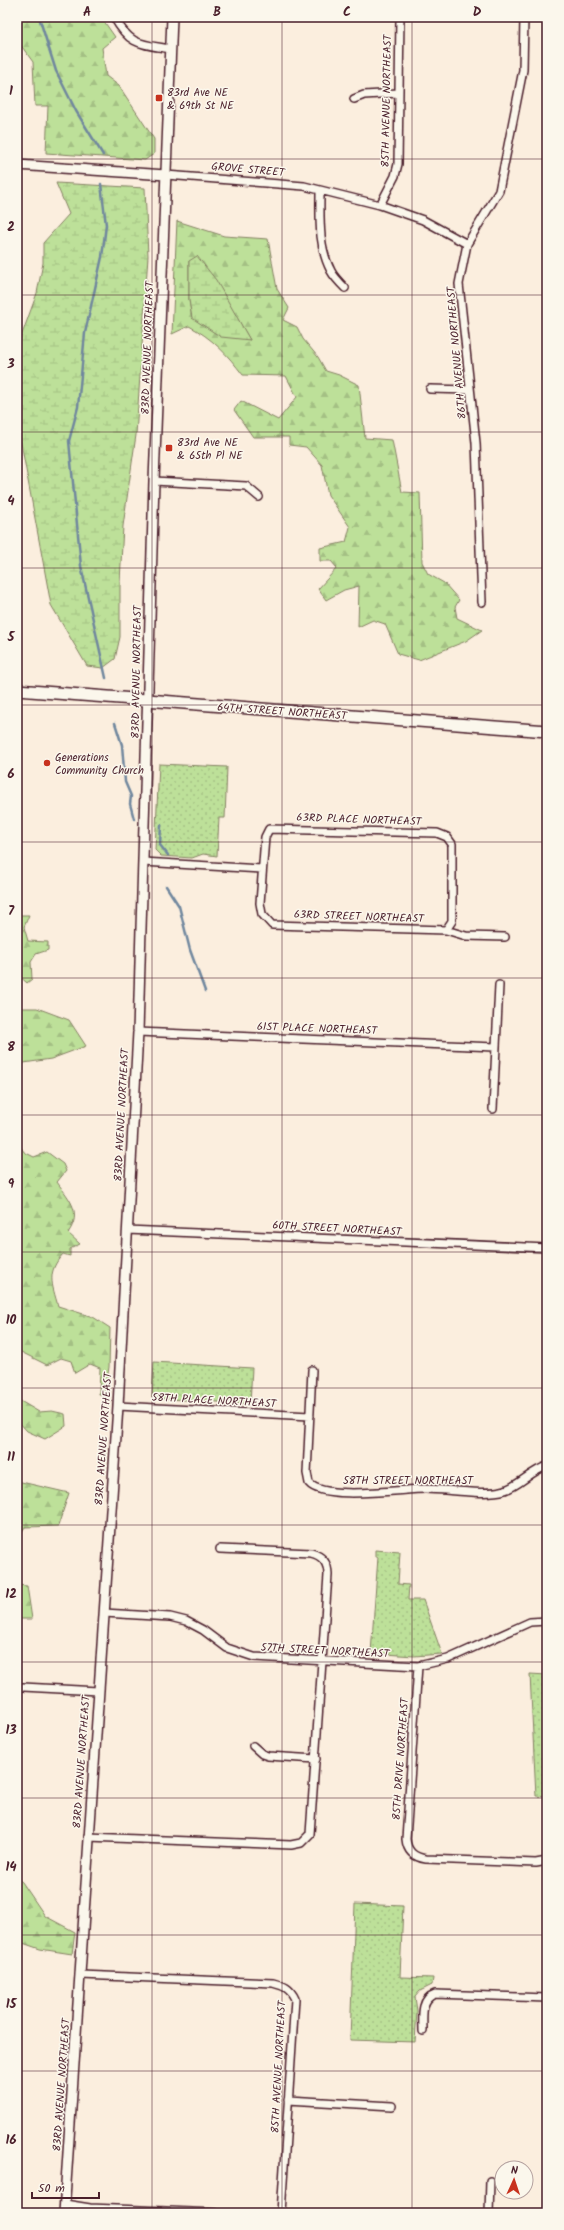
<svg xmlns="http://www.w3.org/2000/svg" width="564" height="2230" viewBox="0 0 564 2230" font-family="Kalam,sans-serif">
<style>
.forest{fill:url(#forest-firs);stroke:#848062;fill-rule:evenodd}
.wetland{fill:url(#wetland-marsh);stroke:#848062}
.park{fill:url(#park-dots);stroke:#848062}
.lines{fill:none;stroke-linecap:round;stroke-linejoin:round}
.stream{stroke:#70879e;stroke-width:2.5}
.minor-casing{stroke:#4a1f2b;stroke-width:10}
.tertiary-casing{stroke:#4a1f2b;stroke-width:12}
.secondary-casing{stroke:#4a1f2b;stroke-width:14}
.minor{stroke:#fbf7ec;stroke-width:7}
.tertiary{stroke:#fbf7ec;stroke-width:9}
.secondary{stroke:#fbf7ec;stroke-width:11}
.grid{fill:none;stroke:#4a1f2b;stroke-width:1;stroke-opacity:0.55}
.poi-dot{fill:#c8321e;stroke:#fbf7ec;stroke-width:1.5}
.labels{text-anchor:middle;stroke-width:3;stroke-linejoin:round;paint-order:stroke}
.poi-label{font-size:11px;fill:#4a1f2b;stroke:#fbf7ec;text-anchor:start}
.street-label{font-size:11px;fill:#4a1f2b;stroke:#fbf7ec}
.neatline{fill:none;stroke:#4a1f2b;stroke-width:1.5}
.grid-label{font-size:13px;text-anchor:middle;font-weight:bold;fill:#4a1f2b}
</style>
<defs>
<pattern id="forest-firs" width="22" height="20" patternUnits="userSpaceOnUse"><rect width="22" height="20" fill="#bde099"/><path d="M5 1l3.5 6h-7zM16 11l3.5 6h-7z" fill="#a4c084"/></pattern>
<pattern id="wetland-marsh" width="20" height="14" patternUnits="userSpaceOnUse"><rect width="20" height="14" fill="#bde099"/><path d="M1 5h8M5 5V1M11 12h8M15 12V8" fill="none" stroke="#a4c084"/></pattern>
<pattern id="park-dots" width="8" height="8" patternUnits="userSpaceOnUse"><rect width="8" height="8" fill="#bde099"/><path d="M2 2h.1M6 6h.1" fill="none" stroke="#a4c084" stroke-width="1.8" stroke-linecap="round"/></pattern>
</defs>
<rect width="100%" height="100%" fill="#fbeede"/>
<filter id="ink" filterUnits="userSpaceOnUse"><feTurbulence type="fractalNoise" baseFrequency=".025" numOctaves="2"/><feDisplacementMap in="SourceGraphic" scale="8" xChannelSelector="R" yChannelSelector="G"/><feConvolveMatrix kernelMatrix="1 2 1 2 8 2 1 2 1" color-interpolation-filters="sRGB"/></filter>
<g filter="url(#ink)">
<path class="forest" d="M17 17H101L115 37 102 48 106 76 119 86 154 139V154L145 160 46 153 48 106H35L33 62 17 40Z
M177 221 224 236 268 239 277 289 289 308 283 320 297 327 303 339 318 357 326 371 339 375 359 385 365 438 392 440 402 492 420 493 422 562 428 574 444 583 459 600 455 607 457 618 482 630 466 641 419 660 398 654 385 624 373 620 358 627 359 586 344 590 326 600 318 589 337 568 331 561H320V548L346 542 350 527 328 495 322 465 306 447 289 445V437H253L234 410 241 401 278 420 297 397 286 376 243 375C227 354 212 338 189 326L172 334ZM189 261 233 311 250 340 192 318 189 300Z
M17 915H29L24 927 28 941 48 942V950L36 954 31 962 32 979 27 983 17 974Z
M17 1005 20 1008H37L69 1020 86 1046 51 1059 17 1064Z
M17 1141 24 1152 34 1157 47 1152 63 1164 66 1171 57 1182C69 1199 83 1212 68 1233L80 1244 70 1249V1256L63 1254C46 1273 52 1284 58 1306L93 1317 110 1328 109 1367 105 1394H99L100 1368 90 1364 75 1373 71 1361 61 1358 47 1365 21 1352 17 1353Z
M17 1399 39 1412 52 1411 65 1414 66 1426 45 1439 27 1431 17 1420Z
M17 1481 69 1493 58 1526 25 1527 17 1539Z
M17 1585 27 1586 32 1619H17Z
M17 1878 22 1882 45 1916 75 1932 72 1954 40 1949 17 1941Z"/>
<path class="wetland" d="M56 183 145 188 148 256 136 435 123 526 120 582V637L115 659 103 668 87 666 51 605 17 421V348L37 293 43 263V243L69 214Z
M197 256 216 280 250 340 221 337 192 318 189 300V261Z"/>
<path class="park" d="M159 764 227 767 225 818H219L217 856 203 854 192 858 161 856 155 850Z
M154 1362 252 1368 250 1404 152 1398Z
M375 1550 400 1552 398 1584 409 1585 408 1600H423L442 1654 414 1656 371 1653 378 1557H375Z
M530 1674 547 1675V1797L536 1796Z
M355 1904 403 1906 400 1977 433 1978 432 1985 420 1991 415 1997 417 2011 415 2042 350 2040Z"/>
<g class="lines">
<path class="stream" d="M39 17 56 71 76 111 103 155
M101 184 106 225 102 257 85 333 78 407 69 441 81 566 106 678
M115 723 122 745 125 782 131 796 130 804 134 819
M161 825 160 845 168 855
M166 886 179 906 190 950 205 991"/>
<g class="minor-casing">
<path id="minor" d="M114 17C130 46 141 44 171 49
M354 99 364 95 398 93
M166 175 304 186 380 205 423 220 467 244
M320 191C320 217 318 247 331 271 334 277 340 283 345 288
M380 205 395 176 398 164 400 17
M430 389 470 390
M154 481 246 486 259 497
M482 602 476 443 459 284 467 244 499 191 523 70 524 17
M143 862 262 869
M446 930 452 921V844L447 837 437 833 269 829 265 837 260 903 262 914 272 925 446 930 466 936 505 937
M138 1032 495 1047
M493 1109 499 985
M127 1230 547 1248
M312 1370 307 1473 309 1483C324 1501 402 1489 425 1489 447 1489 485 1496 505 1490 520 1485 531 1471 547 1466
M118 1406 310 1416
M104 1613 170 1617 186 1621 203 1630 227 1648 254 1657 418 1666 448 1659 530 1622 547 1621
M418 1666 406 1839C407 1851 413 1857 426 1859L536 1863 547 1861
M23 1687 98 1691
M253 1746 262 1754 268 1756 316 1759
M88 1837 291 1845 301 1843 310 1834 328 1575C328 1563 323 1556 311 1553L220 1549
M81 1975 273 1983C284 1986 290 1988 295 1999L281 2213
M423 2031C423 2017 420 1999 435 1994L547 1998
M288 2100 392 2106
M65 2204 90 2208 217 2213
M489 2213 490 2181"/>
</g>
<g class="tertiary-casing">
<path id="tertiary" d="M17 165 166 175
M64 2213 118 1406 138 1032 154 481 172 17"/>
</g>
<g class="secondary-casing">
<path id="secondary" d="M17 690 547 731"/>
</g>
<use href="#minor" class="minor"/>
<use href="#tertiary" class="tertiary"/>
<use href="#secondary" class="secondary"/>
</g>
</g>
<path class="grid" d="M152 17V2213M282 17V2213M412 17V2213M17 159H547M17 295H547M17 432H547M17 568H547M17 705H547M17 842H547M17 978H547M17 1115H547M17 1252H547M17 1388H547M17 1525H547M17 1662H547M17 1798H547M17 1935H547M17 2071H547"/>
<g class="poi-dot">
<rect x="155" y="94" width="8" height="8" rx="2"/>
<rect x="165" y="444" width="8" height="8" rx="2"/>
<circle cx="47" cy="763" r="4"/>
</g>
<g class="labels">
<g class="poi-label">
<text x="167" y="96">83rd Ave NE<tspan x="167" dy="13">&amp; 69th St NE</tspan></text>
<text x="177" y="446">83rd Ave NE<tspan x="177" dy="13">&amp; 65th Pl NE</tspan></text>
<text x="55" y="761">Generations<tspan x="55" dy="13">Community Church</tspan></text>
</g>
<g class="street-label">
<text transform="translate(386 101) rotate(-89)" y="4">85TH AVENUE NORTHEAST</text>
<text transform="translate(248 169) rotate(5)" y="4">GROVE STREET</text>
<text transform="translate(147 348) rotate(-88)" y="4">83RD AVENUE NORTHEAST</text>
<text transform="translate(456 353) rotate(-95)" y="4">86TH AVENUE NORTHEAST</text>
<text transform="translate(136 672) rotate(-89)" y="4">83RD AVENUE NORTHEAST</text>
<text transform="translate(282 711) rotate(4)" y="4">64TH STREET NORTHEAST</text>
<text transform="translate(359 819) rotate(2)" y="4">63RD PLACE NORTHEAST</text>
<text transform="translate(359 916) rotate(2)" y="4">63RD STREET NORTHEAST</text>
<text transform="translate(317 1028) rotate(2)" y="4">61ST PLACE NORTHEAST</text>
<text transform="translate(121 1115) rotate(-87)" y="4">83RD AVENUE NORTHEAST</text>
<text transform="translate(337 1228) rotate(3)" y="4">60TH STREET NORTHEAST</text>
<text transform="translate(214 1400) rotate(3)" y="4">58TH PLACE NORTHEAST</text>
<text transform="translate(103 1439) rotate(-86)" y="4">83RD AVENUE NORTHEAST</text>
<text x="408" y="1484">58TH STREET NORTHEAST</text>
<text transform="translate(325 1650) rotate(3)" y="4">57TH STREET NORTHEAST</text>
<text transform="translate(400 1759) rotate(-86)" y="4">85TH DRIVE NORTHEAST</text>
<text transform="translate(81 1762) rotate(-86)" y="4">83RD AVENUE NORTHEAST</text>
<text transform="translate(278 2067) rotate(-87)" y="4">85TH AVENUE NORTHEAST</text>
<text transform="translate(61 2085) rotate(-86)" y="4">83RD AVENUE NORTHEAST</text>
</g>
</g>
<rect width="564" height="2230" fill="none" stroke="#fbf7ec" stroke-width="44"/>
<g transform="translate(514 2180) rotate(3)"><circle r="19" fill="#fbf7ec" stroke="#b4a19f"/>
<path d="M0-3L7 15L0 10L-7 15Z" fill="#c8321e"/>
<text y="-6" font-size="11" font-weight="bold" text-anchor="middle" fill="#4a1f2b">N</text>
</g>
<path d="M32 2192v6h67v-6" fill="none" stroke="#4a1f2b" stroke-width="2"/>
<text x="38" y="2192" font-size="12" fill="#4a1f2b" stroke="#fbf7ec" stroke-width="3" paint-order="stroke">50 m</text>
<rect x="22" y="22" width="520" height="2186" class="neatline"/>
<g class="grid-label">
<text x="87" y="16">A</text>
<text x="217" y="16">B</text>
<text x="347" y="16">C</text>
<text x="477" y="16">D</text>
<text x="11" y="95">1</text>
<text x="11" y="231">2</text>
<text x="11" y="368">3</text>
<text x="11" y="505">4</text>
<text x="11" y="641">5</text>
<text x="11" y="778">6</text>
<text x="11" y="915">7</text>
<text x="11" y="1051">8</text>
<text x="11" y="1188">9</text>
<text x="11" y="1324">10</text>
<text x="11" y="1461">11</text>
<text x="11" y="1598">12</text>
<text x="11" y="1734">13</text>
<text x="11" y="1871">14</text>
<text x="11" y="2008">15</text>
<text x="11" y="2144">16</text>
</g>
</svg>
